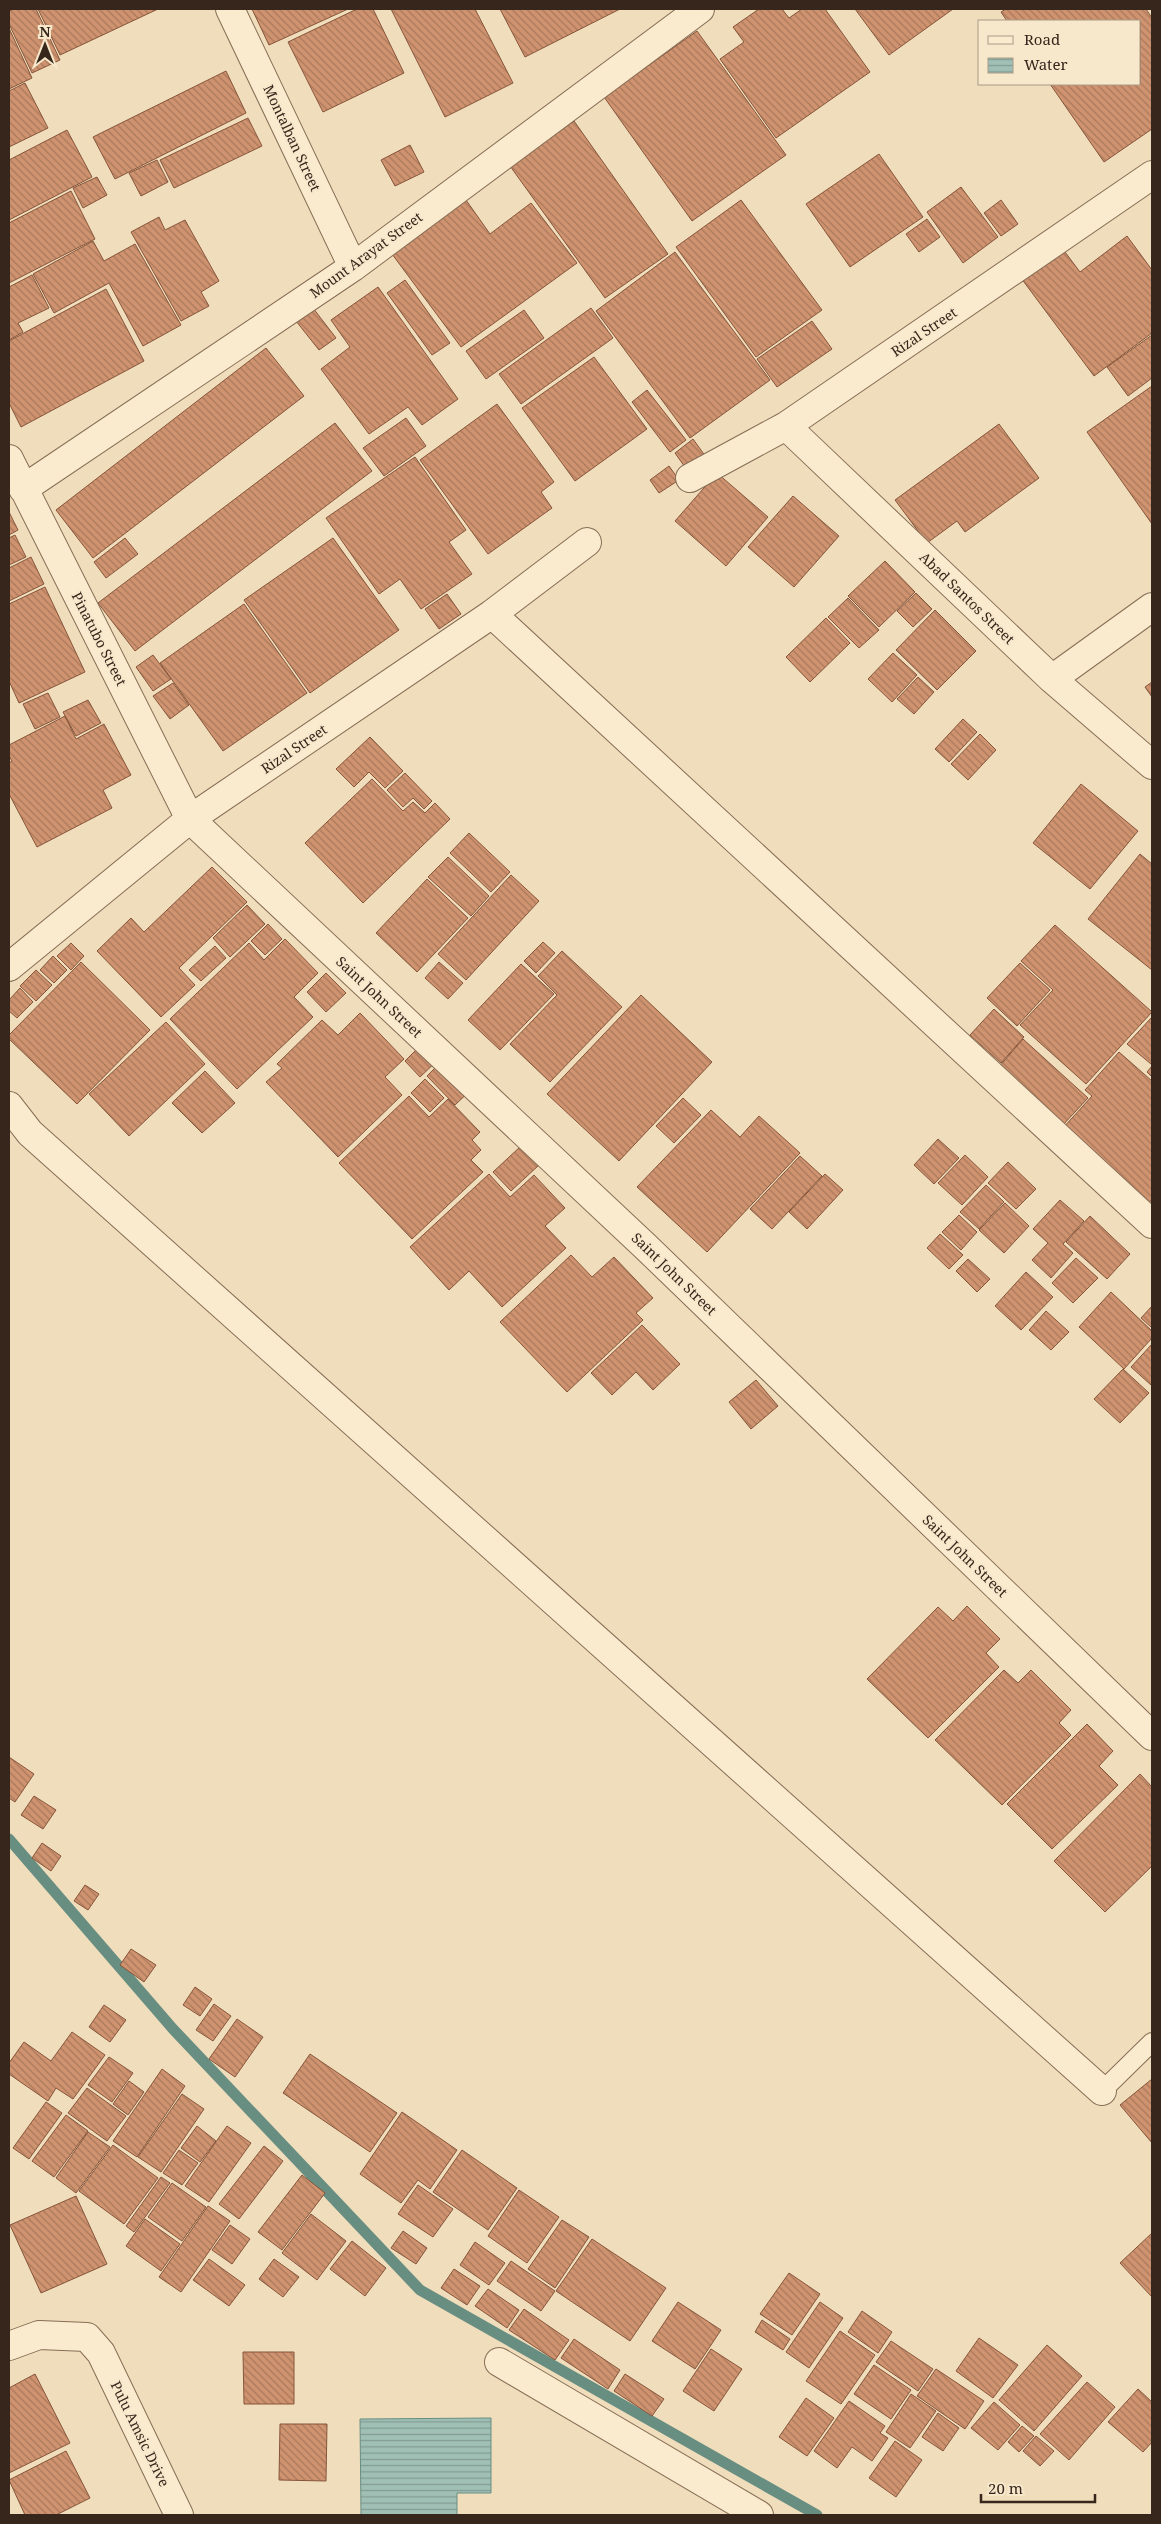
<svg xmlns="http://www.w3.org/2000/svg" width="1161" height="2524" viewBox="0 0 1161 2524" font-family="'Noto Serif',serif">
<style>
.water{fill:url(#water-rules);stroke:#688e82}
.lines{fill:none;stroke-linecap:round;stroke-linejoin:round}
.stream{stroke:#688e82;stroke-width:11}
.building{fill:url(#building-back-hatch);stroke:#87553a}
.service-casing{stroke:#876d55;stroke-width:20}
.minor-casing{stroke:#876d55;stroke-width:30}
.service{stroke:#faebcf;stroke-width:18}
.minor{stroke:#faebcf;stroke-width:28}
.labels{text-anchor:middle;stroke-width:4;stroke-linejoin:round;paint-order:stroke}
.street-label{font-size:14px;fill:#36261b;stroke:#f7e8cc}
</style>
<defs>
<pattern id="water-rules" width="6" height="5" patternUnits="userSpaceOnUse" patternTransform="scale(1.25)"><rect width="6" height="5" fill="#a0c0b5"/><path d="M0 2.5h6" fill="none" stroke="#839c92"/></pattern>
<pattern id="building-back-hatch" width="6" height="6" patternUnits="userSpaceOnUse" patternTransform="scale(1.25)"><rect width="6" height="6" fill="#cf9370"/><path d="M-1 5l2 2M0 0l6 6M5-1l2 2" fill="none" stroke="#a9785b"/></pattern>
</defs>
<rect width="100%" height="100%" fill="#efddbc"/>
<path class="water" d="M491 2418V2493H457V2515H361L360 2419Z"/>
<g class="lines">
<path class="stream" d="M9 1839 173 2029 420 2290 817 2515"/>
</g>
<path class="building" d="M14 9H36L60 60 32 73 9 24V11Z
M38 9H158L60 55Z
M252 9H348L269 45Z
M357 9H373L404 73 323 112 288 42Z
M391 9H475L513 83 445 117Z
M500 9H620L525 57Z
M759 9H782L789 18 802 9H825L870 72 776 138 720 59 744 42 733 27Z
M855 9H953L889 55Z
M1006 9H1146L1152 18V129L1104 162 1050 84H1140V21H1007L1001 12Z
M9 28 32 78 9 89Z
M697 31 786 155 692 221 604 97Z
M226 71 246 113 115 179 93 137Z
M25 83 48 128 9 147V91Z
M248 118 262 146 174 188 160 160Z
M574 121 668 254 605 298 510 166Z
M67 130 92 177 9 220V160Z
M410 145 424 172 395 186 381 160Z
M879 154 923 217 850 267 806 204Z
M157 160 168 182 141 196 129 173Z
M97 177 107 195 83 208 73 188Z
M961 187 998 237 963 263 927 212Z
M71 191 95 239 9 283V223Z
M466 200 490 234 531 203 577 263 461 347 392 254Z
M741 200 822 310 756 357 676 247Z
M1001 200 1018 224 1001 236 984 213Z
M159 217 165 230 185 220 219 281 201 292 209 306 181 321 131 232Z
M927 219 940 237 919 252 906 234Z
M1127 236 1152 270V333L1094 376 1018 274 1059 244 1080 272Z
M93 241 104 261 135 244 181 325 143 346 109 283 54 313 33 274Z
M675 252 770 380 690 438 596 311Z
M32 275 49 308 18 323 23 332 9 340V287Z
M405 280 450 343 432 355 387 293Z
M378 287 458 399 422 425 408 407 369 434 321 369 350 347 331 320Z
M106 289 144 361 21 427 9 403V341Z
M313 308 336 338 319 350 296 321Z
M591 308 613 338 521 404 499 374Z
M524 310 544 338 486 379 466 351Z
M812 321 832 349 777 387 757 359Z
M1152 335V378L1128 396 1107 367Z
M266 348 304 396 93 558 56 510Z
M594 357 647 429 575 481 522 408Z
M1152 386V524L1087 432Z
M647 390 686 440 670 452 632 402Z
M497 404 554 482 541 492 552 508 488 554 420 460Z
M406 418 426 446 384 476 363 448Z
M335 423 372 471 135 651 98 603Z
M999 424 1039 478 965 532 957 521 927 543 895 500Z
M693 439 706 457 687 470 675 453Z
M415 457 466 530 449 542 472 574 421 609 400 579 379 594 326 518Z
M669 466 679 480 659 493 650 480Z
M717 473 768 517 726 566 675 521Z
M793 496 839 536 794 587 748 547Z
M9 512 18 530 9 535Z
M15 535 26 557 9 565V538Z
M125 538 138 554 106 578 94 562Z
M333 538 399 630 310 693 244 600Z
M31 557 44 584 9 601V568Z
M885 561 915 592 879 627 848 596Z
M45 587 85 672 19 703 9 681V604Z
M916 593 932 609 913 627 897 611Z
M447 594 461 614 439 629 425 609Z
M848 598 879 630 859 648 828 617Z
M244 604 307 693 223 751 160 663Z
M935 610 976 651 937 690 896 650Z
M826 618 850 643 810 682 786 657Z
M893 653 917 675 892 702 868 679Z
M153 655 171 679 153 691 136 667Z
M918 677 934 692 914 714 897 699Z
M1152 682V697L1145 687Z
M173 683 189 705 170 719 153 696Z
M48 693 60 717 35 729 23 704Z
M88 700 101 723 76 736 63 712Z
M65 716 76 739 104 724 131 775 103 790 112 808 37 847 9 794V763L12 761 9 756V745Z
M963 719 977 732 949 762 935 749Z
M980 734 996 750 968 780 951 764Z
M370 737 403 771 385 788 369 772 354 787 336 769Z
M405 773 432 801 424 809 413 798 403 807 387 790Z
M372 779 403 811 413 802 425 813 435 803 450 819 363 903 305 843Z
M1081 784 1138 831 1090 889 1033 843Z
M469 833 510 872 491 892 450 853Z
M1140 854 1152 864V970L1088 919Z
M448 857 489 896 471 916 428 877Z
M212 867 247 902 179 968 195 985 161 1017 97 951 131 918 144 932Z
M511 875 539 901 466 980 438 954Z
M427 879 468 918 417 972 376 933Z
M247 905 265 924 230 957 213 938Z
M268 924 282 939 265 955 251 941Z
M1055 925 1152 1012 1086 1084 1020 1025 1053 990 1021 961Z
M285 939 318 973 294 997 313 1017 237 1089 170 1019 249 943 264 960Z
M543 942 555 953 536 973 524 961Z
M71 943 84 956 71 970 57 956Z
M215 946 226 958 201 981 189 970Z
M562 951 622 1007 550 1082 510 1044 557 995 538 976Z
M53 956 67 970 54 983 40 970Z
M81 962 150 1030 77 1104 9 1039V1035Z
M439 962 463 983 448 999 425 978Z
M1020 963 1050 990 1017 1026 987 998Z
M521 964 554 994 500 1050 468 1020Z
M36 970 52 985 36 1001 20 986Z
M326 973 346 993 326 1012 307 992Z
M20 988 33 1002 17 1018 9 1011V1000Z
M641 995 712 1062 619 1161 547 1094Z
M994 1009 1024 1037 1001 1063 970 1035Z
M360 1013 404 1059 385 1077 402 1095 338 1157 266 1082 282 1068 277 1064 322 1020 338 1035Z
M1152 1017V1062L1151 1064 1127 1044Z
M166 1022 205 1064 129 1136 89 1094Z
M1023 1039 1088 1098 1062 1126 998 1068Z
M424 1042 440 1058 420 1077 405 1061Z
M1119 1052 1152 1081V1199L1148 1204 1063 1128 1092 1096 1085 1090Z
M445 1058 473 1088 455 1105 427 1076Z
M1152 1066V1077L1147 1072Z
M205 1071 235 1103 202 1133 172 1103Z
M425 1079 444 1098 430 1112 411 1093Z
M409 1096 429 1117 448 1099 480 1132 472 1140 481 1150 471 1160 483 1172 412 1239 339 1163Z
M683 1098 701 1115 674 1143 656 1126Z
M711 1110 740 1137 759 1116 800 1153 707 1252 637 1187Z
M938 1139 959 1158 934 1184 914 1165Z
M521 1146 539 1165 511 1191 493 1172Z
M965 1155 988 1177 962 1205 938 1183Z
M800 1156 822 1176 772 1229 750 1209Z
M1008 1162 1036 1189 1016 1209 988 1183Z
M489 1174 510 1197 534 1175 565 1208 545 1226 566 1248 502 1307 469 1271 449 1290 410 1247Z
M825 1174 843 1190 807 1229 789 1212Z
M986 1185 1004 1202 979 1229 960 1212Z
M1060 1200 1084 1221 1063 1244 1073 1253 1051 1278 1032 1260 1048 1243 1033 1229Z
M1005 1203 1029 1226 1004 1253 979 1230Z
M959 1215 977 1232 961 1250 942 1232Z
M1090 1216 1130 1254 1107 1279 1066 1242Z
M940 1234 963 1255 949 1269 927 1248Z
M571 1255 592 1277 614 1257 653 1298 636 1313 643 1320 567 1392 500 1322Z
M1076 1258 1098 1278 1073 1303 1052 1283Z
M968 1259 990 1279 977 1292 956 1271Z
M1026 1272 1053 1297 1021 1330 995 1306Z
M1111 1292 1152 1331V1338L1124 1369 1079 1327Z
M1152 1306V1328L1141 1318Z
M1046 1311 1069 1332 1051 1350 1029 1330Z
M642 1325 680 1364 653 1390 636 1372 612 1395 591 1373Z
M1152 1344V1383L1151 1385 1131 1367Z
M1123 1369 1149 1393 1120 1423 1094 1399Z
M756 1380 778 1406 751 1429 729 1402Z
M967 1606 1000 1639 986 1653 999 1667 928 1738 867 1679 938 1607 953 1621Z
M1004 1670 1018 1683 1031 1670 1071 1710 1059 1723 1071 1735 1002 1805 935 1740Z
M1087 1724 1113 1751 1099 1766 1118 1785 1052 1849 1007 1804Z
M9 1757 34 1774 15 1802 9 1798Z
M1140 1774 1152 1787V1866L1105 1912 1054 1861Z
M34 1796 56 1810 43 1829 21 1815Z
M42 1843 61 1856 51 1871 32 1858Z
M85 1885 99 1894 88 1910 74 1901Z
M131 1949 156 1965 144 1982 120 1965Z
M195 1987 212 1999 200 2016 183 2005Z
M214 2004 231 2016 213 2041 196 2030Z
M104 2005 126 2020 110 2042 89 2027Z
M237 2019 263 2037 235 2077 209 2059Z
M72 2032 105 2055 73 2099 56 2088 48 2101 9 2074V2063L24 2042 51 2061Z
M310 2054 397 2113 370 2152 283 2093Z
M109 2057 133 2073 112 2102 88 2085Z
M162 2069 185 2086 137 2157 113 2141Z
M1152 2079V2143L1120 2105Z
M129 2081 144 2092 128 2115 113 2104Z
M87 2088 126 2116 107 2141 68 2113Z
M182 2094 204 2109 161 2172 138 2157Z
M46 2102 62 2113 29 2159 13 2148Z
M402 2112 457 2150 430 2189 418 2180 401 2203 360 2174Z
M66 2115 88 2131 54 2177 32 2161Z
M197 2126 216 2141 200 2162 181 2148Z
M227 2126 251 2143 209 2202 185 2186Z
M88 2132 110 2147 76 2193 56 2178Z
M113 2145 158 2178 124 2224 79 2191Z
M264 2146 283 2161 239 2219 219 2204Z
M179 2150 198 2163 182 2185 163 2173Z
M462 2150 517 2188 488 2230 433 2192Z
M302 2175 325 2193 282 2250 258 2232Z
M161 2177 170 2183 134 2232 126 2226Z
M172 2183 206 2207 182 2241 148 2217Z
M418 2185 453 2209 433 2237 398 2214Z
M519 2190 559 2217 527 2263 488 2236Z
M76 2196 107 2264 41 2293 10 2225Z
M208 2206 230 2221 181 2292 159 2277Z
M311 2214 346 2241 317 2280 282 2253Z
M145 2219 180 2244 161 2271 126 2246Z
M562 2220 589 2237 555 2288 528 2269Z
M230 2225 250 2239 232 2264 212 2250Z
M403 2231 427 2248 416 2264 391 2248Z
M1152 2233V2297L1120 2263Z
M592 2239 666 2288 630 2341 556 2291Z
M352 2241 386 2268 365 2296 330 2269Z
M475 2242 505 2263 489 2285 460 2265Z
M209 2259 245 2285 229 2306 193 2280Z
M274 2259 299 2277 283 2297 259 2279Z
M511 2261 555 2291 541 2311 497 2281Z
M454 2269 480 2286 467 2305 441 2288Z
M789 2273 820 2294 792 2335 760 2314Z
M488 2289 519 2310 507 2328 475 2306Z
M678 2302 721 2330 695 2369 652 2341Z
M820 2302 843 2318 809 2368 786 2352Z
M524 2309 569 2340 555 2360 509 2330Z
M862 2311 892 2332 878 2353 848 2332Z
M762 2320 790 2339 783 2350 755 2332Z
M840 2331 875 2355 841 2404 806 2381Z
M979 2338 1018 2365 993 2398 956 2371Z
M574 2339 620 2370 608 2389 561 2358Z
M891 2341 933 2369 918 2391 876 2362Z
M1047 2345 1082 2376 1034 2431 999 2400Z
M711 2349 742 2369 714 2411 683 2391Z
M243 2352H294V2404H244Z
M874 2365 911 2390 891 2419 854 2394Z
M936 2369 984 2401 965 2429 917 2396Z
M35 2374 70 2443 9 2473V2388Z
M625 2374 664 2399 652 2416 614 2391Z
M1087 2382 1115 2407 1069 2460 1040 2434Z
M1138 2389 1152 2402V2442L1143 2452 1108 2422Z
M911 2394 936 2411 910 2448 886 2432Z
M806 2398 834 2418 807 2456 779 2437Z
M849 2401 885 2426 880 2433 888 2438 872 2461 852 2447 837 2468 814 2451Z
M994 2402 1020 2425 998 2450 971 2428Z
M938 2413 959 2428 943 2451 922 2437Z
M280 2424H327L326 2481 279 2480Z
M1022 2426 1034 2436 1019 2452 1008 2442Z
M1036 2436 1054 2451 1040 2466 1023 2451Z
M895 2441 922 2460 896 2497 869 2478Z
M66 2451 90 2498 56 2515H25L9 2480Z"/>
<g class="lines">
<g class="service-casing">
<path id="service" d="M1102 2091 1152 2042"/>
</g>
<g class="minor-casing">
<path id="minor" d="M230 9 353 267
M786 426 1052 679 1152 765
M9 459 190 819 646 1247 1152 1736
M690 478 786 426 1152 175
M23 489 353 267 700 9
M492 614 1152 1224
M1052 679 1152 607
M9 967 190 819 492 614 587 542
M9 1106 30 1133 1102 2091
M9 2346 39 2335 87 2337 101 2353 179 2515
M499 2362 759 2515"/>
</g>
<use href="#service" class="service"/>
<use href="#minor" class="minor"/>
</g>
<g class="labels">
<g class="street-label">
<text transform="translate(292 138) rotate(65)" y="5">Montalban Street</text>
<text transform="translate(366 255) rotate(-36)" y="5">Mount Arayat Street</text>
<text transform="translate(924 332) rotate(-34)" y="5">Rizal Street</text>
<text transform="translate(967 598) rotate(44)" y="5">Abad Santos Street</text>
<text transform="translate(99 639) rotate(63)" y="5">Pinatubo Street</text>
<text transform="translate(294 749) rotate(-34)" y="5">Rizal Street</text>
<text transform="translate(379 997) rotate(43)" y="5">Saint John Street</text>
<text transform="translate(674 1274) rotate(44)" y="5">Saint John Street</text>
<text transform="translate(965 1556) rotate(44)" y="5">Saint John Street</text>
<text transform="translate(140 2434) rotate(64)" y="5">Pulu Amsic Drive</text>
</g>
</g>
<rect width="1161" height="2524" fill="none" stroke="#36261b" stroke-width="20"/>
<rect x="978" y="20" width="162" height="65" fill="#f7e8cc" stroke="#aa9a85"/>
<rect x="988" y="36" width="25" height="8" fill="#faebcf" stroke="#aa9a85"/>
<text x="1024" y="45" font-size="15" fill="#36261b">Road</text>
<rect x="988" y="58" width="25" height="15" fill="url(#water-rules)" stroke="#aa9a85"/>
<text x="1024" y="70" font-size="15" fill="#36261b">Water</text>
<g transform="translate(45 45)" stroke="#f7e8cc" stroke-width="4" paint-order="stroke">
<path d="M0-4L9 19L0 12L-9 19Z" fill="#36261b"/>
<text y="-8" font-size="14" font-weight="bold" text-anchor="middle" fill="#36261b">N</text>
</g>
<path d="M981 2494v8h114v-8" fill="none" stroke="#36261b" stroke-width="2.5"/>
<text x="988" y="2494" font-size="15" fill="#36261b" stroke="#f7e8cc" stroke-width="4" paint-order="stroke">20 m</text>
</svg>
